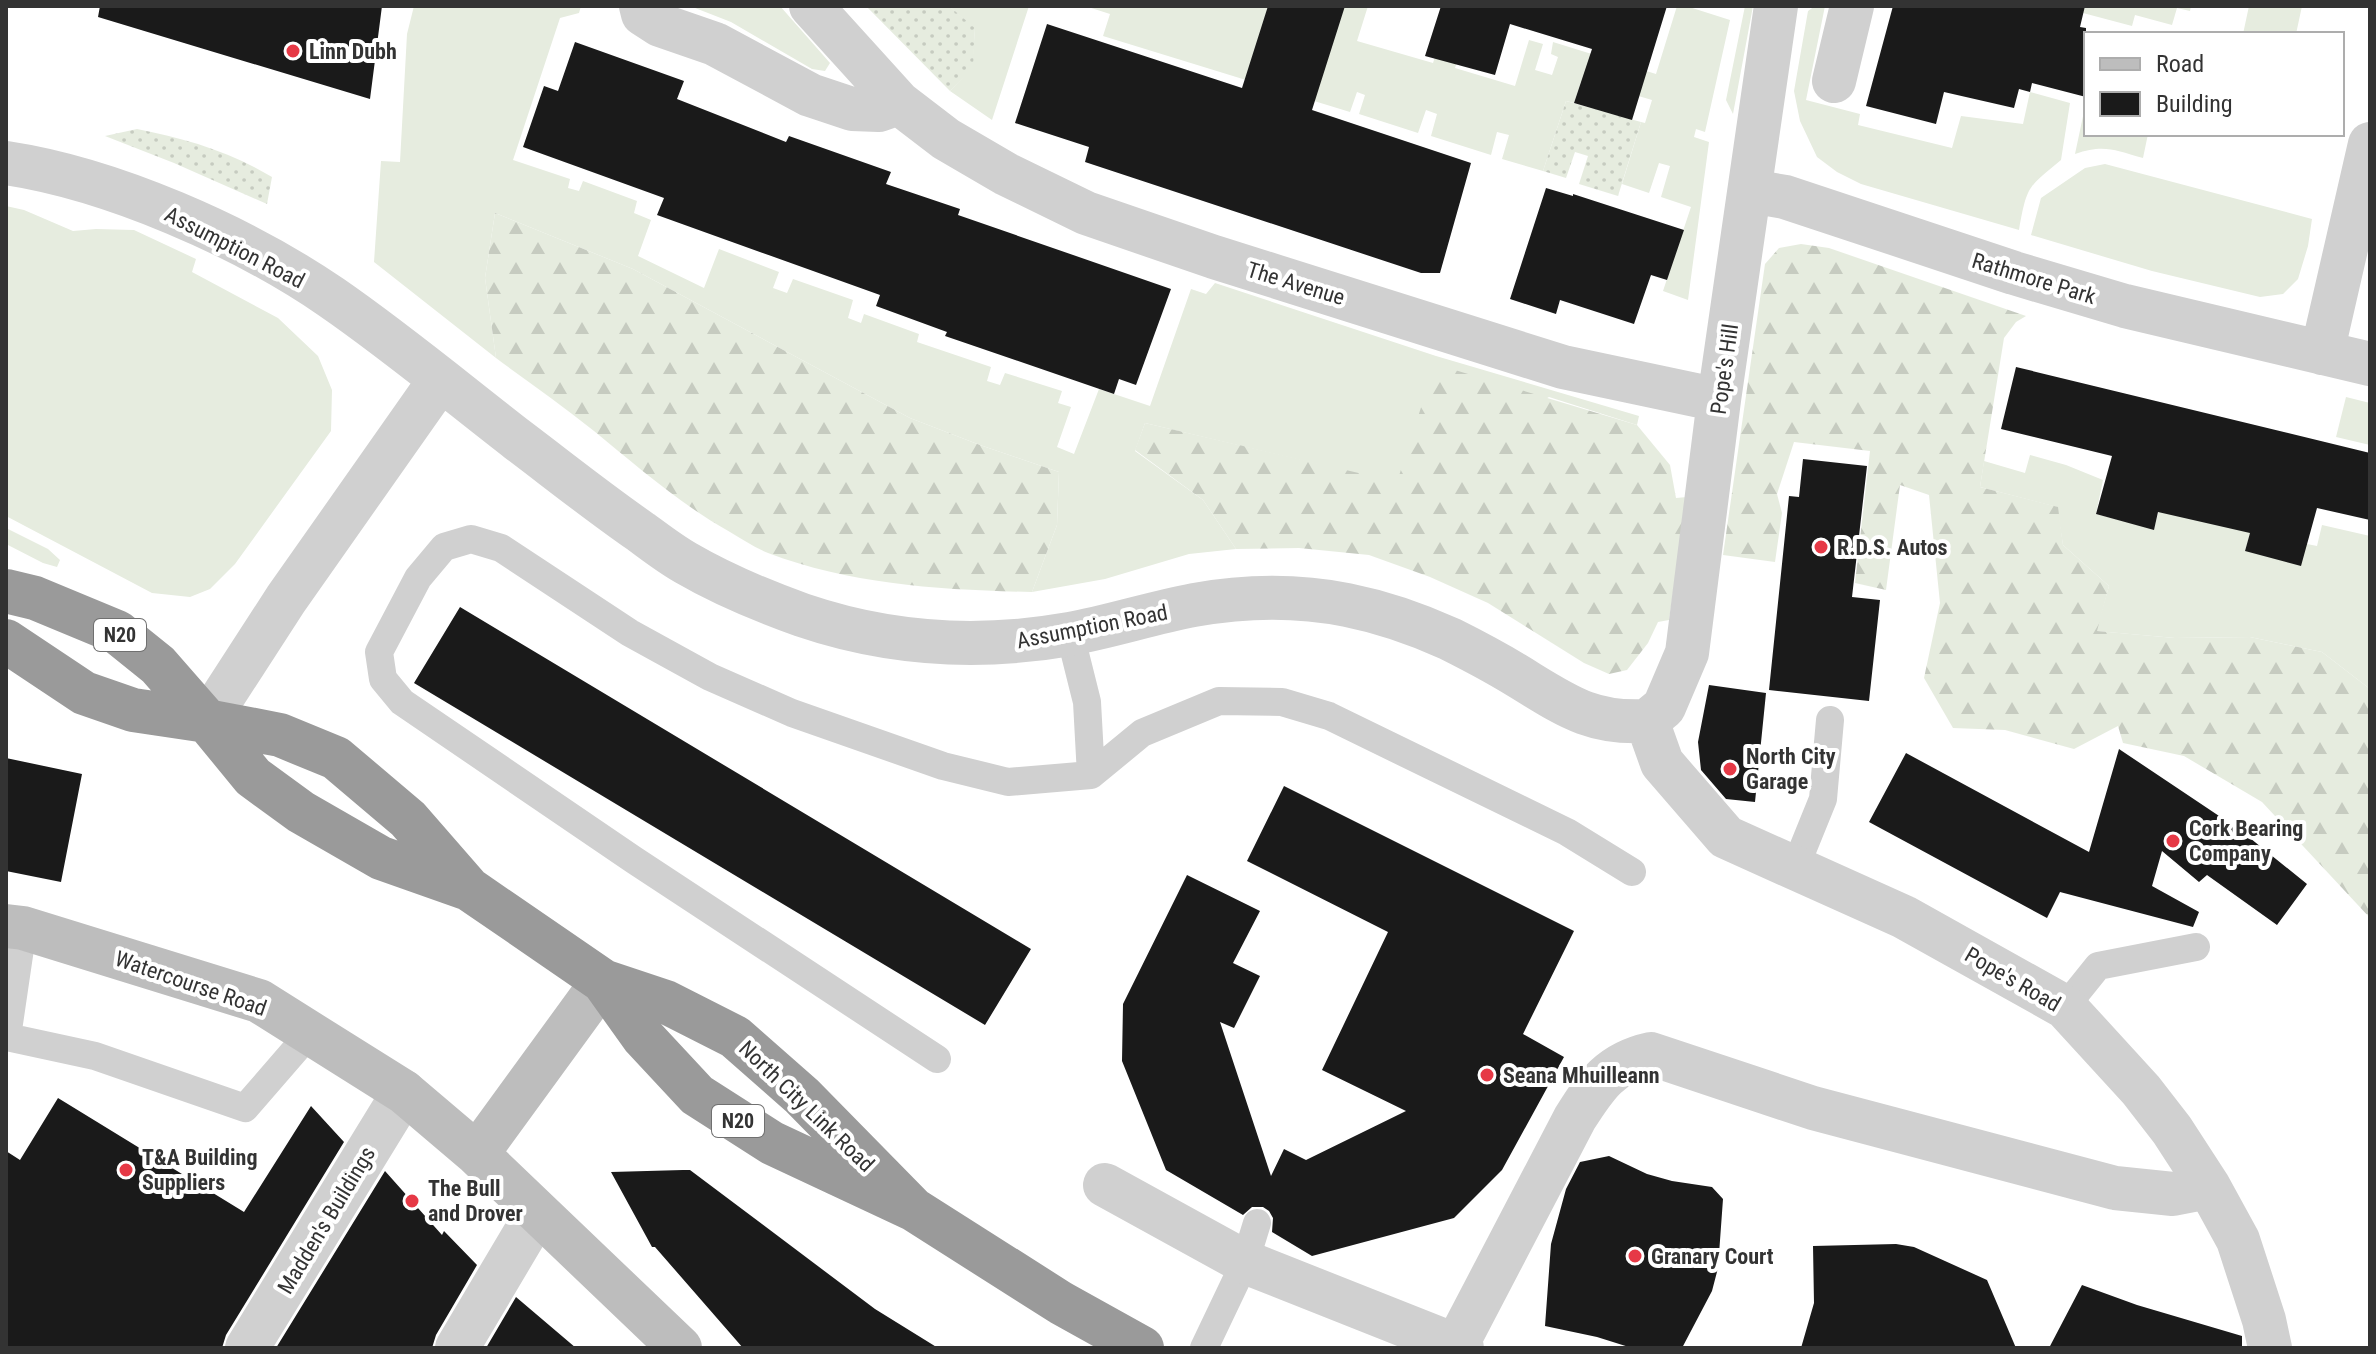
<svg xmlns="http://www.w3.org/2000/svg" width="2376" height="1354" viewBox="0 0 2376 1354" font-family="'Roboto Condensed',sans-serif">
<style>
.grass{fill:#e6ecdf}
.forest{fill:url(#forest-firs)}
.garden{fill:url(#garden-dots)}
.building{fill:#1a1a1a}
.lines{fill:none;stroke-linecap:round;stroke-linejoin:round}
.lane{stroke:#d0d0d0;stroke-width:28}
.street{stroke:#d0d0d0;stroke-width:44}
.secondary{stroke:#bdbdbd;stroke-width:44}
.highway{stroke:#9a9a9a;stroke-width:44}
.poi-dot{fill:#e63946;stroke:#fff;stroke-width:3}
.labels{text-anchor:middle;stroke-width:8;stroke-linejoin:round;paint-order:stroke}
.shield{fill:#fff;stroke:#707070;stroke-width:2}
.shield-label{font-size:20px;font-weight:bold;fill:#333}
.poi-label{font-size:22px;font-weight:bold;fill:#333;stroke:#fff;text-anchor:start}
.street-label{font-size:22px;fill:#333;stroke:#fff}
</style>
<defs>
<pattern id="forest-firs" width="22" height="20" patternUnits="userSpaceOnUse" patternTransform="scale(2)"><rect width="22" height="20" fill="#e6ecdf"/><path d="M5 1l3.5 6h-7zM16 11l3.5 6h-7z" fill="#c6cbc0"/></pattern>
<pattern id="garden-dots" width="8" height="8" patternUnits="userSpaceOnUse" patternTransform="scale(2)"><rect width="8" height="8" fill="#e6ecdf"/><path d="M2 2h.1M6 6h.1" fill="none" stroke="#c6cbc0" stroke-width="1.8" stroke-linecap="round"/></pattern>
</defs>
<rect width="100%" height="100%" fill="#fff"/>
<path class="grass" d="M414 6H581L579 13 560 18 513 160 570 179 568 188 579 191 583 181 637 201 634 213 651 220 638 256 704 288 719 249 779 272 773 288 787 293 793 279 853 300 848 318 861 323 864 314 919 334 917 342 991 367 987 381 1000 385 1005 373 1062 391 1058 403 1071 407 1057 447 1074 454 1099 389 1150 406 1191 289 1206 294 1215 283 1436 356 1639 416 1637 425 1549 397 1397 483 1145 423 1135 451 1203 500 1236 549 1189 554 1105 579 1032 592 1057 525 1059 472 980 445 910 418 633 269 495 213 485 278 496 358 374 262 381 161 400 162 407 34Z
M690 6H780L830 63 825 71 812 69 731 22Z
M949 6H1029L992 120 950 91 972 68 975 29Z
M1085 6H1368L1357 41 1433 63 1449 13 1470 20 1455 68 1515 86 1529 40 1543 44 1535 70 1552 75 1558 57 1551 54 1553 42 1656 74 1677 6H1686L1730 20 1705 132 1696 129 1694 137 1709 142 1688 300 1663 291 1691 207 1661 197 1670 166 1659 163 1649 193 1622 184 1641 122 1645 123 1652 100 1635 95 1629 119 1591 108 1598 87 1581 82 1574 103 1566 101 1543 171 1502 159 1509 135 1497 132 1491 155 1431 136 1437 114 1426 110 1418 133 1359 114 1365 95 1357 92 1350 112 1103 36 1110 14Z
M1745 6H1753L1733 114 1726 100Z
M1815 6H1825L1806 100 1860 114 1858 125 1952 148 1961 116 2023 124 2030 92 2070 103 2061 160C2027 188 2027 186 2019 230L1861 184 1837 172 1817 157 1800 121 1794 91 1808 11Z
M2085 6H2191L2190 11 2177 8 2172 25 2135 15 2132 26 2083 13Z
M2249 6H2302L2296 34H2243Z
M2086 102V134H2148L2143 158C2114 150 2104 144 2075 154Z
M2105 164 2312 219 2308 246 2298 279 2283 294 2260 297 2152 271 2031 235 2041 198 2085 168Z
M6 206 24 210 73 231 96 229 134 230 196 259 192 272 278 318 318 356 332 390 331 431 235 564 210 589 190 597 152 593 6 516Z
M2346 397 2370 403V445L2336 437Z
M2030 455 2066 465 2103 480 2096 514 2154 529 2159 510 2251 530 2245 551 2307 544 2317 546 2322 525 2370 536V689L2322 652 2250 637 2175 638 2096 631 2109 586 2063 545 2057 507 1980 487 1984 461 2025 473Z
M6 528 48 549 60 560 57 567 43 563 6 544Z"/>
<path class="forest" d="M495 213 633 269 910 418 980 445 1059 472 1057 525 1032 592C942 590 853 585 768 553 755 548 742 539 730 532 680 504 638 467 594 431 562 405 528 382 496 358L485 278Z
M1801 244 1829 248 2026 316 2016 322 2004 338 1980 487 2058 507 2063 545 2109 586 2097 631 2175 638 2250 637 2322 652 2370 689V918L2262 802 2184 756 2123 743 2118 726 2074 749 2005 730 1953 728 1924 678 1940 603 1929 495 1900 485 1886 590 1855 583 1870 451 1794 442 1777 494 1782 513 1775 562 1723 555 1765 264 1779 248Z
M1435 364 1637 425 1670 465 1676 498 1687 497 1669 620 1658 622 1648 643 1627 670 1609 674 1584 663 1488 603 1430 577 1369 555 1299 548 1236 549 1203 500 1135 450 1145 423 1397 482Z"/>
<path class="garden" d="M866 6H949L975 28 973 68 950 91Z
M1566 101 1641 122 1618 196 1579 184 1588 156 1575 152 1566 178 1543 171Z
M137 129C184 138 231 152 272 177L267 204 174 163 105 136Z"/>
<path class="building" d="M100 6H382L370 99 98 17Z
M1268 6H1345L1312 110 1471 163 1440 273H1421L1085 162 1089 147 1015 123 1047 24 1242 88Z
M1441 6H1667L1632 120 1574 103 1592 49 1510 24 1495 75 1425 56Z
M1893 6H2085L2080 27 2086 28V97L2032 83 2030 92 2019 89 2014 108 1944 92 1936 124 1866 106Z
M575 42 684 81 677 99 786 142 789 136 891 172 886 184 960 209 958 215 1171 289 1136 385 1119 379 1114 394 945 336 947 332 876 306 880 295 657 215 664 198 523 147 544 86 558 91Z
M1546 188 1573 196V194L1684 230 1667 280 1651 275 1634 324 1560 300 1556 314 1510 299Z
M2016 367 2370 453V520L2317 508 2301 566 2245 551 2250 533 2158 512 2154 530 2096 514 2112 456 2001 429Z
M1803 459 1867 466 1852 597 1880 600 1869 701 1769 690 1789 496 1799 497Z
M460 607 1031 949 985 1025 414 683Z
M1709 685 1766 693 1755 802 1726 799 1701 770 1698 742Z
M2119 749 2240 830 2307 884 2277 925 2207 875 2199 882 2162 851 2152 886 2199 912 2193 927 2060 892 2047 918 1869 822 1906 753 2089 852Z
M6 758 82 774 61 882 6 871Z
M1284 786 1574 931 1523 1034 1564 1057 1502 1170 1454 1218 1312 1256 1272 1232 1273 1218 1269 1211 1263 1207H1252L1243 1215 1166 1170 1122 1061 1123 1004 1187 875 1260 911 1233 963 1260 976 1234 1028 1220 1022 1271 1176 1284 1149 1306 1160 1406 1111 1322 1070 1388 932 1247 861Z
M58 1098 244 1212 311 1106 344 1142 226 1335 222 1348H6V1151L20 1160Z
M1609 1156 1647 1174 1672 1181 1712 1187 1723 1199 1718 1268 1712 1291 1682 1348H1632L1597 1337 1545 1326 1551 1244 1566 1189 1580 1162Z
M683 1170H690L875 1309 938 1348H743L655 1247H652L611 1172Z
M385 1171 442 1235 444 1231 477 1265 436 1335 432 1348H276Z
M1896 1244 1914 1247 1987 1280 2016 1348H1801L1814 1303 1813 1246Z
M2082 1285 2137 1305 2242 1336V1348H2049Z
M516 1297 576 1348H486Z"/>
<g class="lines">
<path class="lane" d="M1070 634 1087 702 1091 775
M1795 868 1823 799 1830 720
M23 928 7 1037 95 1056 245 1108 310 1033
M2065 1007 2098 966 2196 947
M937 1059 634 860 402 702 383 679 379 652 418 578 444 547 471 539 501 548 630 633 710 677 792 713 943 766 1008 782 1091 775 1142 733 1219 701 1282 702 1329 716 1567 832 1632 872
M1204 1348 1245 1262 1257 1223"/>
<path class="street" d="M641 6 643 14 660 25 715 44 810 95 852 109 879 110 899 103
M811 6 899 103 946 139 1006 174 1086 213 1214 257 1563 367 1719 400
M1834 81 1852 6
M6 163C112 179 242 236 331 297 395 341 456 392 518 440 559 471 599 503 641 532 656 543 670 554 686 563 722 584 763 601 802 615 890 645 979 650 1070 634 1112 626 1152 613 1194 605 1244 596 1297 595 1347 605 1382 612 1417 624 1450 639 1476 652 1504 667 1529 683 1571 709 1596 724 1647 721
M1751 191 1785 197 2014 273 2125 306 2370 364
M2322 353 2370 144
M207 721 286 599 440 380
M1647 721 1662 763 1726 837 1904 917 2065 1007 2141 1090 2172 1130 2209 1187 2238 1240 2264 1320 2270 1348
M1647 721 1664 707 1687 653 1719 400 1776 6
M1105 1185 1245 1262 1462 1348
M1456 1346 1575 1118C1596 1085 1610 1063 1651 1054L1813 1108 2115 1188 2173 1194 2209 1187
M247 1348 404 1092
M457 1348 537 1213"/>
<path class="secondary" d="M6 926 23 928 259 1001 404 1092 477 1154 680 1348
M477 1154 603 981"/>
<path class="highway" d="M6 591 35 598 117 632 158 665 207 721 253 777 301 812 381 858 466 888
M6 641 84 693 133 710 207 721 280 735 336 758 408 819 469 889 603 981 666 1002 735 1037 802 1096 913 1209
M603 981 643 1037 697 1095 772 1143 913 1209 1061 1303 1142 1348"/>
</g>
<g class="poi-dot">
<circle cx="293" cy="51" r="8"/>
<circle cx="1821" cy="547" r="8"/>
<circle cx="1730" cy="769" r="8"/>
<circle cx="2173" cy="841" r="8"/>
<circle cx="1487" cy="1075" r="8"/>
<circle cx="126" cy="1170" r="8"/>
<circle cx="412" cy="1201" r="8"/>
<circle cx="1635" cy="1256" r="8"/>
</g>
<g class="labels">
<g class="shield">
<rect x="94" y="619" width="52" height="32" rx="6"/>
<rect x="712" y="1105" width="52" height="32" rx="6"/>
</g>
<g class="shield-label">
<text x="120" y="642">N20</text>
<text x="738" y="1128">N20</text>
</g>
<g class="poi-label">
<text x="309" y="59">Linn Dubh</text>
<text x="1837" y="555">R.D.S. Autos</text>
<text x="1746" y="764">North City<tspan x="1746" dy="25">Garage</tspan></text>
<text x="2189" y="836">Cork Bearing<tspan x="2189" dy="25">Company</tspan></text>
<text x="1503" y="1083">Seana Mhuilleann</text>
<text x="142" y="1165">T&amp;A Building<tspan x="142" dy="25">Suppliers</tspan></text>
<text x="428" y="1196">The Bull<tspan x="428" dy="25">and Drover</tspan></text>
<text x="1651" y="1264">Granary Court</text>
</g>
<g class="street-label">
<text transform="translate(235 247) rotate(27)" y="8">Assumption Road</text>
<text transform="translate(2034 278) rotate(17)" y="8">Rathmore Park</text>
<text transform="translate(1296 283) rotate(17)" y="8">The Avenue</text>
<text transform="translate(1724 369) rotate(-82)" y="8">Pope's Hill</text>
<text transform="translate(1092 626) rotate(-11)" y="8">Assumption Road</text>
<text transform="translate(2013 979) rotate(30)" y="8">Pope's Road</text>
<text transform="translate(191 983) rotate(19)" y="8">Watercourse Road</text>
<text transform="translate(807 1106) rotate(44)" y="8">North City Link Road</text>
<text transform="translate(326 1220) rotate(-59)" y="8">Madden's Buildings</text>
</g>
</g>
<rect width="2376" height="1354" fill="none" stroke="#333333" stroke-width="16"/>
<rect x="2084" y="32" width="260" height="104" fill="#ffffff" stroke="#adadad" stroke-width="2"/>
<rect x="2100" y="58" width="40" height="12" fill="#bdbdbd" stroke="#adadad" stroke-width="2"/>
<text x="2156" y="72" font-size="24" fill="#333333">Road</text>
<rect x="2100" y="92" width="40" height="24" fill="#1a1a1a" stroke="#adadad" stroke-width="2"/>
<text x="2156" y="112" font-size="24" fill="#333333">Building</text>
</svg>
